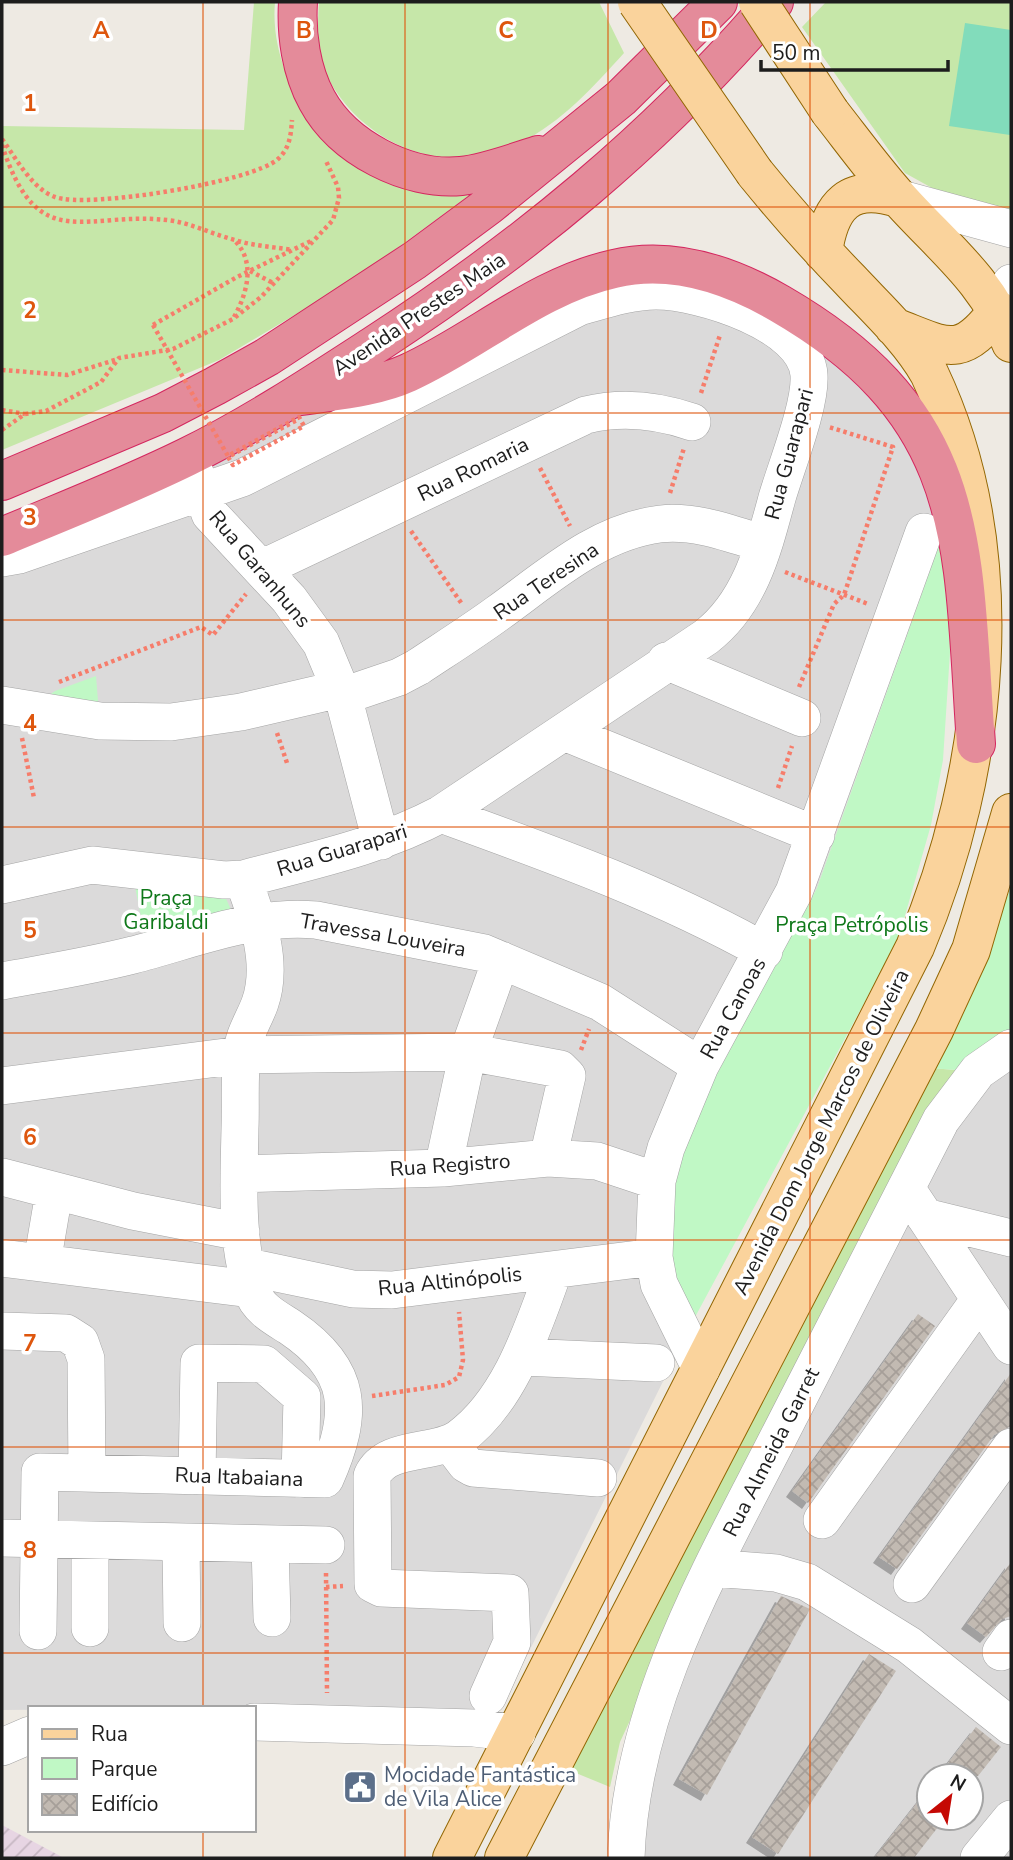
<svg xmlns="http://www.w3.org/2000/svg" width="1013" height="1860" viewBox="0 0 1013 1860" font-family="'Nunito Sans',sans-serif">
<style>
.residential{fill:#dbdada;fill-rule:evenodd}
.industrial{fill:url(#industrial-furrows)}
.grass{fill:#c6e7a9}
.park{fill:#c0f8c5}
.pitch{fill:#82dcbb}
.building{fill:url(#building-cross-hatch);filter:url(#shadow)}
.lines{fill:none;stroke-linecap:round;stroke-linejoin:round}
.minor-casing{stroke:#a4a4a4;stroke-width:38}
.major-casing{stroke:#926603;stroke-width:40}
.highway-casing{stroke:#d4275f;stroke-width:40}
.path{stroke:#f67d6b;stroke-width:4.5;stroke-dasharray:3.5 3.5;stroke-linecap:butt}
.minor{stroke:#fff;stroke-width:37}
.major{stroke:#fad39c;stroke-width:38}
.highway{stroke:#e48b9a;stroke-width:38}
.major-bridge-casing{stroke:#926603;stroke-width:40;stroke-linecap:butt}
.path-bridge{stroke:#f67d6b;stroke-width:4.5;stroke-dasharray:3.5 3.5;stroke-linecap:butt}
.major-bridge{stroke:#fad39c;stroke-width:38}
.grid{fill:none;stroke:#de560d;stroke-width:2;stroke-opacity:0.55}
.labels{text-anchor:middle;stroke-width:7;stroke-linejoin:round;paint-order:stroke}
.street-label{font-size:21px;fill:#1d1d1d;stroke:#fff}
.park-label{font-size:21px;fill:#0e7819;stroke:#fff}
.service-label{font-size:21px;fill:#4e5e75;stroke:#fff;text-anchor:start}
.grid-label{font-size:23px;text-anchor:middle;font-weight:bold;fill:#de560d;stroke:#fff;stroke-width:7;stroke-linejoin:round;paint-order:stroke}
</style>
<defs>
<pattern id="industrial-furrows" width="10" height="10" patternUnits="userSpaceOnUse" patternTransform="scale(1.75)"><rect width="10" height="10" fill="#e7d5e3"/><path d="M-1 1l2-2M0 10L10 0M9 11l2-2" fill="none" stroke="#c6b6c2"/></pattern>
<pattern id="building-cross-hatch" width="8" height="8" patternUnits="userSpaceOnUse" patternTransform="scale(1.75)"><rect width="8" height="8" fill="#c2bab2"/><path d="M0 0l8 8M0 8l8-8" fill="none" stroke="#a69f99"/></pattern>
<filter id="shadow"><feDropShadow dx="-6" dy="6" stdDeviation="0" flood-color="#0004"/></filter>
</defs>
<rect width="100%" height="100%" fill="#eeeae3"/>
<path class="residential" d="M713 290 849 372 909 436 943 534 817 888 689 1126 694 1319 497 1716 254 1708 2 1710V550L317 402 580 298Z
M1011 1064V1858H638L648 1770 706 1603 954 1121ZM929 1776H971V1818H929Z"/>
<path class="industrial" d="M2 1825 64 1858H2Z"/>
<path class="grass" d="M254 2H275C271 48 290 91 316 128L489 181 355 279 219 360 2 450V126L244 130Z
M319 2H599L624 53C593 87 562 122 520 143 450 180 366 147 329 80 317 56 317 28 319 2Z
M826 2H1011V212L941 193 905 173 802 27Z
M930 1068 956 1070 700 1569 620 1742 610 1787 571 1771Z"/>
<path class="park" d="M943 534 953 606 943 760 931 825 898 940 694 1319 668 1263 675 1183 689 1126 817 888Z
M96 676 99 713 48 696 55 691Z
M133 877 224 894 232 912 146 941Z
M1011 887V1040L956 1070 930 1068 977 975Z"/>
<path class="pitch" d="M965 23 1011 30 1010 135 949 126Z"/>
<path class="building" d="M918 1314 935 1326 808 1503 792 1491Z
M1011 1373V1426L994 1435 897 1569 879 1557Z
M1011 1562V1616L1002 1619 986 1637 967 1623Z
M781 1596 810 1609 707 1795 679 1779Z
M869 1654 896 1671 778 1854 752 1837Z
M976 1727 1001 1747 978 1776H938Z
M929 1788V1818H945L914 1858H874Z"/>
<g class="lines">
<g class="minor-casing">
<path id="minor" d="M898 198 1011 229
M998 310 1011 283
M194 470 210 514 289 599 321 643 343 696 381 841
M2 558 19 555 242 478 579 307C604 300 630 291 656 291 700 291 806 324 809 375 811 405 786 467 777 498 763 550 750 603 706 637L441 814C379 847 310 861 243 879L224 880 92 865 2 885
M261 569 586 415C623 406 657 410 692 422
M666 661 802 718
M343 696 399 677 418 667C445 649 472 632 498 613 547 578 597 532 660 524 696 520 731 534 764 544
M2 705 100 721 171 722 241 712 340 689
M564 732 816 835
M441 814C554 855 658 892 764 951
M2 981C45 973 90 966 133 955 192 940 254 914 316 920L484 953 600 1002 700 1066
M2 1086 241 1055 468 1052 560 1069 567 1076 548 1158
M443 1168 468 1052 501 960
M239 1174 443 1168 548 1158 597 1161 657 1181
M2 1177 133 1211 241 1232
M906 1188 1011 1346
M925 1217 1011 1238
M2 1258 251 1289
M42 1263 54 1193
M248 1267 353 1289 392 1290 654 1257
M2 1331 66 1333 80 1342 86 1359 87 1473
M523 1357 656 1363
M701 1369 659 1284 654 1257 657 1181 666 1148 700 1066 794 892 924 532
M450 1443 466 1464 473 1468 598 1478
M197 1476 199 1363 264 1364 302 1397 300 1479
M822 1520 980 1299
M2 1538 326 1545
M181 1543 182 1623
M270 1544 272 1618
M712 1568 776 1573 807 1582 909 1645 1011 1726
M912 1584 1011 1447
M90 1628V1542
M38 1631 40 1472 325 1479C354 1414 354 1370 290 1327 276 1318 258 1309 252 1291 235 1240 239 1181 240 1128 241 1103 239 1077 242 1053 243 1035 254 1020 260 1003 274 963 257 917 243 879
M1001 1652 1011 1638
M488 1696 512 1642 510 1593 381 1588 373 1584 372 1476C386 1445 435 1455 459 1438 511 1400 533 1327 554 1270
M254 1722 474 1728 517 1733
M2 1747 30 1735
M626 1858C631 1707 710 1571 777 1440 832 1333 886 1226 941 1120L978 1071 1011 1048
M979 1858 1011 1819"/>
</g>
<g class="major-casing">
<path id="major" d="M830 112C852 140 873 169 897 196 939 244 989 280 1011 343
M823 252C830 205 849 183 898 198
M894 327C947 347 960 361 998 310
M452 1858 915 947C990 770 1013 550 929 373 909 338 877 309 850 280 817 246 785 210 755 173
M504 1858 934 1030 971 950 1011 813"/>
</g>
<g class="highway-casing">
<path id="highway" d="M298 2C296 34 301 71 317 100 343 148 408 181 461 176 487 173 513 163 538 155
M294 397C331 391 373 389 408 373 478 341 537 286 614 269 673 255 730 275 780 304 975 417 962 545 976 744
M2 481 163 413 215 386 267 357 415 260 488 206 621 98 718 2
M2 537C64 511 126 487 187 457 252 425 313 385 373 346 525 247 656 140 774 2"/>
</g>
<path class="path" d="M2 139C16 158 32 189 55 197 87 209 253 182 278 159 290 148 291 134 292 120
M2 145C39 260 87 208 174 221 195 225 215 235 235 240 254 246 274 247 293 250
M250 271 273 283
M234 317C247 294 256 262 235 241
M153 325 237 277 311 241
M2 370 67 375 118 359
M701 393 720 335
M2 410 25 414
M2 430 25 414 46 411 101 382 119 358 173 349 233 319 261 297 333 220 339 198 338 187 326 161
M540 468 570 526
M670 493 684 448
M411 531 462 604
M785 572 868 604
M59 682 201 627 213 635 246 594
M799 687 834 604 844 595 893 447 829 427
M277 733 287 763
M22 738 34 798
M778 788 792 746
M581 1050 589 1029
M372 1396 445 1385 459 1377 463 1360 459 1312
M326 1573 327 1693
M326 1587 343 1586"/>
<use href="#minor" class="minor"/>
<use href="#major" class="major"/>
<use href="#highway" class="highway"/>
<g class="major-bridge-casing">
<path id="major-bridge" d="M637 2 755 173
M758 2 830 112"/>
</g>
<path class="path-bridge" d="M153 325 228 456 299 417 304 426 233 465 228 457 297 420"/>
<use href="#major-bridge" class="major-bridge"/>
</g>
<path class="grid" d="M203 2V1708M405 2V1858M608 2V1858M810 2V1858M2 207H1011M2 413H1011M2 620H1011M2 827H1011M2 1033H1011M2 1240H1011M2 1447H1011M2 1653H1011M203 1830V1858"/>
<defs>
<g id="civic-square" transform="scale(1.75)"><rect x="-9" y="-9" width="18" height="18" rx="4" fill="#5c6f8a" stroke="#fff"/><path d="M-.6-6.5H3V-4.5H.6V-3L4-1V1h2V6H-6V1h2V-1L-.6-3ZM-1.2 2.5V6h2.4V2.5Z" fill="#fff"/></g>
</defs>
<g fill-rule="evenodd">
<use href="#civic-square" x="360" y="1787"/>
</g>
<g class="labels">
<g class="street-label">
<text transform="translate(419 314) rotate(-34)" y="7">Avenida Prestes Maia</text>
<text transform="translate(789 454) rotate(-75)" y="7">Rua Guarapari</text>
<text transform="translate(473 469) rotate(-26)" y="7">Rua Romaria</text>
<text transform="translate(260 569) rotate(50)" y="7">Rua Garanhuns</text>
<text transform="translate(546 581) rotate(-34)" y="7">Rua Teresina</text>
<text transform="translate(342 850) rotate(-17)" y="7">Rua Guarapari</text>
<text transform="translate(383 935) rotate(10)" y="7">Travessa Louveira</text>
<text transform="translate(733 1008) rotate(-61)" y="7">Rua Canoas</text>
<text transform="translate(821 1132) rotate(-63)" y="7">Avenida Dom Jorge Marcos de Oliveira</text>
<text transform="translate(450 1165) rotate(-4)" y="7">Rua Registro</text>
<text transform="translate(450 1281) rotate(-6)" y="7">Rua Altinópolis</text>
<text transform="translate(771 1452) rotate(-63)" y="7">Rua Almeida Garret</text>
<text transform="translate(239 1477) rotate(2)" y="7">Rua Itabaiana</text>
</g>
<g class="park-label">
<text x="166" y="905">Praça<tspan x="166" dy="24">Garibaldi</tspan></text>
<text x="852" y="932">Praça Petrópolis</text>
</g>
<g class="service-label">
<text x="384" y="1782">Mocidade Fantástica<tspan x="384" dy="24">de Vila Alice</tspan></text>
</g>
</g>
<g class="grid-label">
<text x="101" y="38">A</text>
<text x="304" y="38">B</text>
<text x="506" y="38">C</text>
<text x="709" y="38">D</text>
<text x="30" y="111">1</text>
<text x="30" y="318">2</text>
<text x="30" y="525">3</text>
<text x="30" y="731">4</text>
<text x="30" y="938">5</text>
<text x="30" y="1145">6</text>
<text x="30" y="1351">7</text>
<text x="30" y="1558">8</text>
</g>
<rect width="1013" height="1860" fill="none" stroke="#1d1d1d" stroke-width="7"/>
<rect x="28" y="1706" width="228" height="126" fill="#ffffff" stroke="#a5a5a5" stroke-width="2"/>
<rect x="42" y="1729" width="35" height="10" fill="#fad39c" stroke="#a5a5a5" stroke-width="2"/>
<text x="91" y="1741" font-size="21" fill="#1d1d1d">Rua</text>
<rect x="42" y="1758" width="35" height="21" fill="#c0f8c5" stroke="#a5a5a5" stroke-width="2"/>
<text x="91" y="1776" font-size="21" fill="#1d1d1d">Parque</text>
<rect x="42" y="1794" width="35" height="21" fill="url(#building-cross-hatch)" stroke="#a5a5a5" stroke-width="2"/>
<text x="91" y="1811" font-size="21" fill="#1d1d1d">Edifício</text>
<g transform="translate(950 1797) rotate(30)"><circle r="33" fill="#ffffff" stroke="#a5a5a5" stroke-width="2"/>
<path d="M0-5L12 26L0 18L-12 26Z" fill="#c50904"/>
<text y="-10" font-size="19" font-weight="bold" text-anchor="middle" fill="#1d1d1d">N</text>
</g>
<path d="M761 60v10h187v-10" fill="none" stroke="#1d1d1d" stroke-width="3.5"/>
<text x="772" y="60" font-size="21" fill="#1d1d1d" stroke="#ffffff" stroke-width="5" paint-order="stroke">50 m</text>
</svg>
